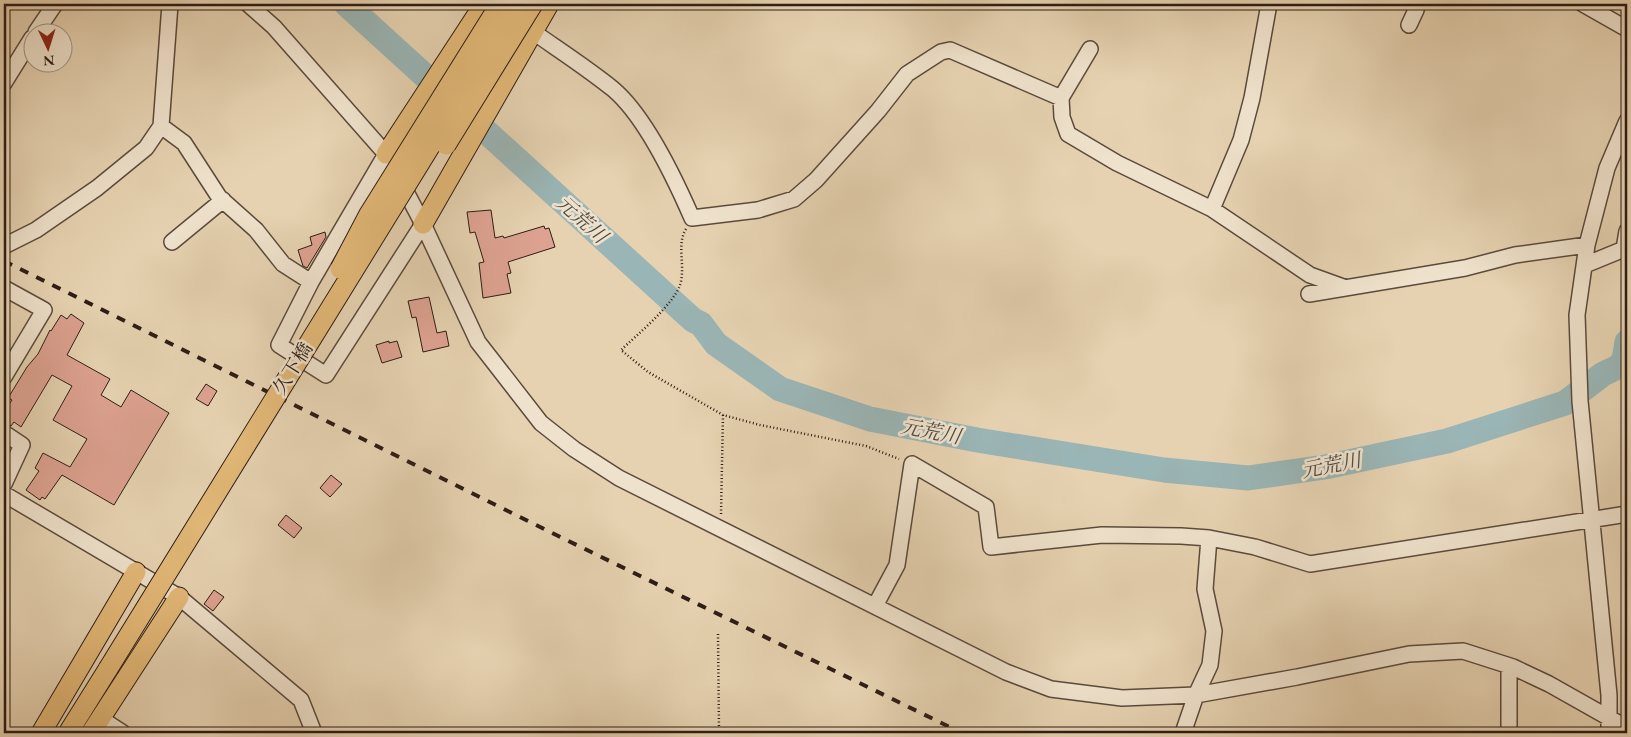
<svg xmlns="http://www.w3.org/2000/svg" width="1631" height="737" viewBox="0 0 1631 737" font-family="'EB Garamond','Noto Serif JP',serif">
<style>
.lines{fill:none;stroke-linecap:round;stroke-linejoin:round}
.river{stroke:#9ab5b5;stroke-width:25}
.building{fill:#dda291;stroke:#2d1d16}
.minor-casing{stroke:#5b4a3d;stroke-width:18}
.major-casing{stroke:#2d1d16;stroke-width:21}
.path{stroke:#2d1d16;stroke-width:2.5;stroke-dasharray:1 2.5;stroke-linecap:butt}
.minor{stroke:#efe2cc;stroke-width:15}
.major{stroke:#e3b978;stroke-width:19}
.rail{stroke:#2d1d16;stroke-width:4;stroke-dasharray:9 9;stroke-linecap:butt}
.major-bridge-casing{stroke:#2d1d16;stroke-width:21;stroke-linecap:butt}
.major-bridge{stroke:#e3b978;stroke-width:19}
.labels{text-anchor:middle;stroke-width:5;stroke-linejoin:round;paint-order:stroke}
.street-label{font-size:19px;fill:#2d1d16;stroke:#efe2cc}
.water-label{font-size:20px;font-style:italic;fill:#4e4b46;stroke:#efe2cc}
</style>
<rect width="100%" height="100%" fill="#e6d2b1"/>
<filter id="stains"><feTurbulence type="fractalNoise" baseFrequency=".004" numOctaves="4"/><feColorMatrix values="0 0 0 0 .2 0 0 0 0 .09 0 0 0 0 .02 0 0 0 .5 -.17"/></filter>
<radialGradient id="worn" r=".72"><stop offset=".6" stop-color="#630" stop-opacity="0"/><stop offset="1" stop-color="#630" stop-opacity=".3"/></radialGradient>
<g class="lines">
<path class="river" d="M346 4 693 320 701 324 716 344 780 389 870 419 977 440 1164 470 1248 478 1325 467 1447 441 1565 403 1603 374 1618 367 1624 360 1627 342"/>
</g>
<path class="building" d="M491 210 495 238 503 236 504 238 544 226 545 229 549 228 555 247 508 262 511 273 507 274 511 293 483 298 479 263 484 262 475 232 470 233 467 212Z
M325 232 326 237 307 268 303 266 298 250 312 245 310 237Z
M429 297 437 333 446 331 449 346 423 352 416 317 412 318 408 301Z
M71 314 84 323 67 355 110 379 101 395 121 407 131 390 169 413 114 505 62 475 45 499 42 497 40 500 26 490 39 471 35 468 43 453 70 467 87 439 53 420 72 386 52 375 21 427 14 422 11 426 4 420V412L12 400 8 398 27 367 38 354 50 330 51 331 61 315 67 319Z
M389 341V343L397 341 402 357 382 363 376 345Z
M206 384 217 391 208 406 196 399Z
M331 475 342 484 330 497 320 488Z
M286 515 302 528 294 538 278 525Z
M214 590 224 597 213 611 204 604Z"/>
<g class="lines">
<g class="minor-casing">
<path id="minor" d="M248 4 274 27 386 154 423 224 478 342 541 423 574 449 619 478 1006 672 1051 689 1122 698 1196 695 1297 677 1409 654 1463 651 1513 667 1549 684 1627 728
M1583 4 1627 29
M1409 25 1416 10 1414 4
M532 31C559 50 587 68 613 89 645 116 675 179 692 218L758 210 794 199 816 180 878 111 907 74 941 52 950 50 1061 98
M36 32 55 4
M1090 49 1061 98 1062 117 1068 134 1117 163 1212 209 1310 275 1346 288
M4 83 32 38
M161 126 184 143 219 197 256 230 283 264 311 282
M386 154 311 282 279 345 326 375 423 224
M1212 209 1241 140 1252 98 1269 4
M172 242 223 200
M4 246 36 230 97 188 146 148 161 126 170 4
M1585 265 1624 249 1627 231
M4 288 44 310 4 377
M1309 294 1465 268 1515 255 1587 245
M4 433 22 445 4 484
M4 494 179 597 301 700 314 733
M875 606 897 565 912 464 986 507 991 547 1102 535 1181 536 1209 538 1255 547 1310 564 1627 514
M1509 666V733
M100 718 123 733
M1183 733 1196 695 1210 665 1214 631 1205 589 1209 538
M1609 733V695L1580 401 1577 315 1587 245 1607 168 1627 121"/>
</g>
<g class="major-casing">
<path id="major" d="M386 154 484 4
M423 224 549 4
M41 733 136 572
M68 733 108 669
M91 733 179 597"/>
</g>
<path class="path" d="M686 229C676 245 686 266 680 285 673 305 637 335 621 350L648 372 723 415 760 425 866 446 899 459
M721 514 723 415
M718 634 719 730 723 733"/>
<use href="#minor" class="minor"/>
<use href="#major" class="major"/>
<path class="rail" d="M4 261 546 530 962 733"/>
<g class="major-bridge-casing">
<path id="major-bridge" d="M446 145 533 4
M340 269 369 214 500 4
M108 669 518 4"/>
</g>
<use href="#major-bridge" class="major-bridge"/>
</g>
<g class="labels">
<g class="street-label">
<text transform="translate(292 368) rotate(-58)" y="7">久下橋</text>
</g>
<g class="water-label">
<text transform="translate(582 219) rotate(42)" y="7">元荒川</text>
<text transform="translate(931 431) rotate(11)" y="7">元荒川</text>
<text transform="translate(1331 465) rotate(-11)" y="7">元荒川</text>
</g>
</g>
<rect width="1631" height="737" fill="none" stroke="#e6d2b1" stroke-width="20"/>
<rect x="5" y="5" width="1621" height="727" fill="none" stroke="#2d1d16" stroke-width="2.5"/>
<rect x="10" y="10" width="1611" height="717" fill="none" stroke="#2d1d16"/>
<g transform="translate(48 48) rotate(176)"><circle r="24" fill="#efe2cc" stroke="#a19383"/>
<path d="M0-4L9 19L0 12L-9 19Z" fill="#8f2418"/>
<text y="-8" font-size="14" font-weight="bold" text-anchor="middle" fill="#2d1d16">N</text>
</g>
<rect width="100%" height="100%" filter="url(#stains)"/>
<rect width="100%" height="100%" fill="url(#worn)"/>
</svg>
